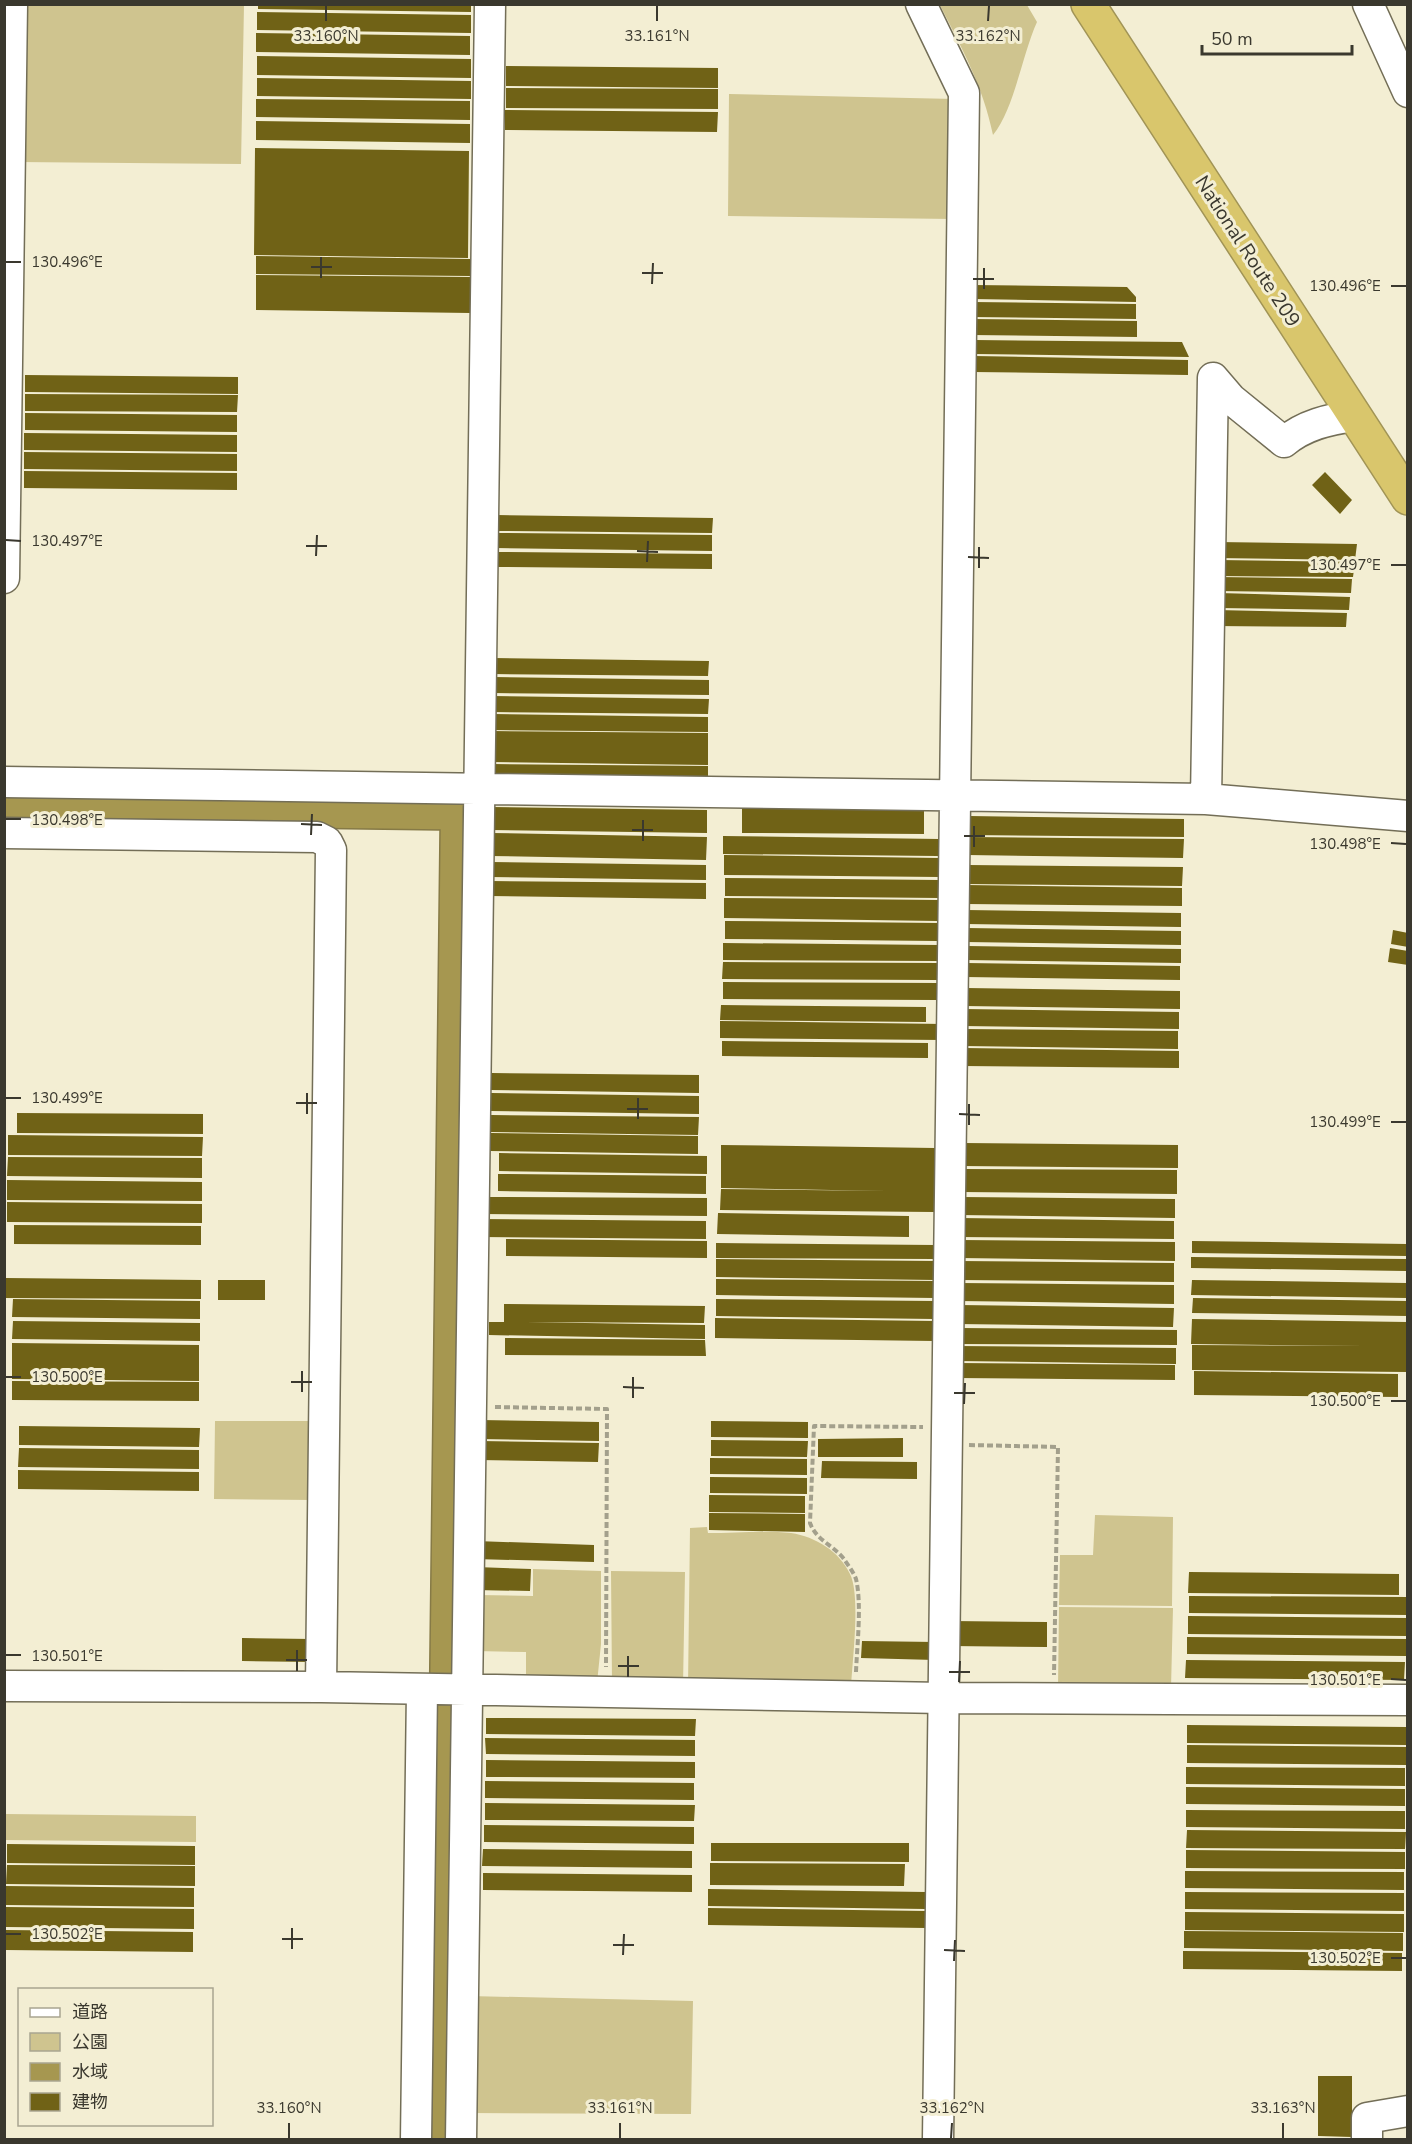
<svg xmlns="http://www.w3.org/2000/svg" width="1412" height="2144" viewBox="0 0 1412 2144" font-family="'Nunito Sans','Noto Sans JP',sans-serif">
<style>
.green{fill:#cfc48f}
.water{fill:#a69750;stroke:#867a46;stroke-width:1.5}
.building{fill:#706216}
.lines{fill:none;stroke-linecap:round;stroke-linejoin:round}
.minor-casing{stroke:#736e57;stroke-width:33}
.highway-casing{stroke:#a19456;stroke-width:36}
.path{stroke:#a3a08c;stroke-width:4;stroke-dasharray:6 3;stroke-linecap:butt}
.minor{stroke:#fff;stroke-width:30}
.highway{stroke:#d9c66c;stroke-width:33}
.ticks{fill:none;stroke:#3a382e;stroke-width:2}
.labels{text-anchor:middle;stroke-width:6;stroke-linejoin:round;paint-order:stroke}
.street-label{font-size:20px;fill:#3a382e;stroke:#f3eed3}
.ticks-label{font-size:15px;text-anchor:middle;fill:#3a382e;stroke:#f3eed3;stroke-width:6;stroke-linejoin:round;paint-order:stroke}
</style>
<rect width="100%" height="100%" fill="#f3eed3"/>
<path class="green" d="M19 5H244L241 164 17 162Z
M940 5H1027L1037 22C1022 55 1014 110 993 135 983 86 962 49 940 5Z
M729 94 955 99 952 219 728 216Z
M215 1421H314V1500L214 1499Z
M1095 1515 1173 1517 1172 1606 1059 1605 1060 1555H1093Z
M707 1527 708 1533C734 1533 765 1530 791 1533 816 1537 839 1551 850 1574 861 1596 852 1662 851 1689L688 1686 690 1528Z
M533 1569 601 1571V1644L597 1683 526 1684V1652L475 1651 478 1595 533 1596Z
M611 1571 685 1572 683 1686 612 1683Z
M1059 1607 1173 1608 1171 1688H1058Z
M5 1814 196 1816V1842L5 1840Z
M469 1996 693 2001 691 2114 468 2113Z"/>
<path class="water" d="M5 791 466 797 453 2139H424L440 830 5 824Z"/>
<path class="building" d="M258 4H471V12L258 9Z
M257 12 471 15V33L257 30Z
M256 33 470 36V55L256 52Z
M257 56 471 59V78L257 75Z
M506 66 718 68V88L506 86Z
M257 78 471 81V99L257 96Z
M506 88 718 89V109L506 108Z
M256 99 470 101V120L256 117Z
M505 110 718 112 717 132 505 130Z
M256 121 470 124V143L256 140Z
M255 148 469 151 468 258 254 255Z
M256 256 470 259V276L256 274Z
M256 275 470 277V313L256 310Z
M973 285 1127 287 1136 297V302L973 299Z
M973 302 1136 304V319L973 317Z
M972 319 1137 321V337L972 335Z
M975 340 1182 342 1189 357 976 354Z
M974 356 1188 360V375L974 372Z
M25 375 238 377V394L25 392Z
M25 394 238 395 237 412 25 411Z
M25 413 237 415V432L25 430Z
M24 433 237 435V452L24 450Z
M24 452 237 454V471L24 469Z
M24 471 237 473V490L24 488Z
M1325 472 1352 500 1340 514 1312 485Z
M497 515 713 518 712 533 497 531Z
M497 533 712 535V551L496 548Z
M1217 542 1357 544 1355 560 1216 558Z
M497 552 712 554V569L497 567Z
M1218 560 1355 562 1353 577 1218 576Z
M1218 577 1352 579 1351 593 1218 591Z
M1219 593 1350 597 1349 610 1219 608Z
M1216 610 1347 613 1346 627 1215 626Z
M493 658 709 661 708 676 493 674Z
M494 677 709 680V695L493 693Z
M493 696 709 699 708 714 493 712Z
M493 714 708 717V732L492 730Z
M492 731 708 733V765L492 762Z
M492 764 708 766V782L492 779Z
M491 807 707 810V833L491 830Z
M742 808 924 809V834L742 833Z
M969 816 1184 819V837L969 835Z
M491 833 707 837 706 860 490 856Z
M723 836 939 839 938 856 723 854Z
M969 837 1184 839 1183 858 968 855Z
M724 855 939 858V877L724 875Z
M491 862 706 865V880L490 877Z
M968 865 1183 867 1182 886 967 884Z
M725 878 939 880V898L725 896Z
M490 881 706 883V899L490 896Z
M967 885 1182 888V906L967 904Z
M724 898 938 900V921L724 918Z
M966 910 1181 913V927L966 924Z
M725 921 938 923 937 941 725 939Z
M966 928 1181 931V945L966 942Z
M1393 930 1408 933V947L1391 944Z
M723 943 939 945V961L723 960Z
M967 946 1181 949V963L966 960Z
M1390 948 1408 951V965L1388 962Z
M723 962 938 963V980L722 979Z
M966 963 1180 966V980L966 977Z
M723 982 938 983V1000L723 999Z
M966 988 1180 991V1009L965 1006Z
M721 1005 926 1007V1022L720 1020Z
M965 1009 1179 1012V1029L964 1026Z
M720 1021 943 1024V1040L720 1038Z
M964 1029 1178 1031V1049L964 1046Z
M722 1041 928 1043V1058L722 1056Z
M964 1048 1179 1051V1068L964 1066Z
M491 1073 699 1075V1093L491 1090Z
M491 1093 699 1096V1114L491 1111Z
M17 1113 203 1114V1134L17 1133Z
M491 1115 699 1117 698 1135 491 1132Z
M491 1133 698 1136V1154L490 1151Z
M8 1135 203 1137 202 1156 8 1155Z
M963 1143 1178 1145V1168L962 1166Z
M721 1145 935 1148 934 1212 720 1210 721 1189 888 1191 721 1188Z
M499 1153 707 1156V1174L499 1171Z
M8 1157 202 1158V1178L7 1176Z
M962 1169 1177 1170V1194L962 1192Z
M498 1174 706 1176V1194L498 1191Z
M7 1180 202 1182V1201L7 1200Z
M483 1197 707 1198V1216L482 1214Z
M960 1197 1175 1199V1218L960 1215Z
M7 1202 202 1204V1223L7 1222Z
M718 1213 909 1216V1237L717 1234Z
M959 1218 1174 1221V1239L959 1237Z
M481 1219 706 1221V1239L481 1237Z
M14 1225 201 1226V1245L14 1244Z
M506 1239 707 1241V1258L506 1256Z
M960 1240 1175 1242V1261L960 1258Z
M1192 1241 1407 1244V1256L1192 1253Z
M716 1243 935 1245V1259L716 1258Z
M1191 1257 1406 1259V1271L1191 1268Z
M716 1259 936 1261V1280L716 1277Z
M959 1261 1174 1263V1282L959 1280Z
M6 1278 201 1280V1299L6 1298Z
M716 1279 934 1281V1298L716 1295Z
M218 1280H265V1300H218Z
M1192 1280 1407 1283V1298L1191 1295Z
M959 1283 1174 1285V1304L959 1301Z
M1193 1298 1408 1301V1316L1192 1313Z
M13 1299 200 1301V1319L12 1317Z
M716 1299 934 1301V1319L716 1316Z
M504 1304 705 1306 704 1323 525 1322 705 1325V1339L489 1335V1322H504Z
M959 1305 1174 1308 1173 1327 958 1324Z
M715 1318 934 1321V1341L715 1338Z
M1192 1319 1407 1322V1372L1192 1370V1345L1367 1346 1191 1344Z
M13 1321 200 1323V1341L12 1339Z
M959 1328 1177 1330V1345L958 1344Z
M505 1338 705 1340 706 1356 505 1355Z
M12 1343 199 1345V1381L12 1379Z
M958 1346 1176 1348V1364L958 1361Z
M957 1363 1175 1365V1380L957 1378Z
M1194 1371 1398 1374V1397L1194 1395Z
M12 1381 199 1382V1401L12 1400Z
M480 1420 599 1422V1441L480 1439Z
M711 1421 808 1422V1438L711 1437Z
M19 1426 200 1428 199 1447 19 1445Z
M903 1438V1457H818V1439Z
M711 1440 808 1441 807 1457 711 1456Z
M480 1441 599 1443 598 1462 479 1460Z
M19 1448 199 1450V1469L18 1467Z
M710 1458 807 1459V1475L710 1474Z
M822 1461 917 1462V1479L821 1478Z
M18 1470 199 1472V1491L18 1489Z
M710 1477 807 1478V1494L710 1493Z
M709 1495 805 1496V1513L709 1512Z
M709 1513 805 1514V1532L709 1530Z
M476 1541 594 1545V1562L475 1559Z
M476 1567 531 1569 530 1591 475 1590Z
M1189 1572 1399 1574V1595L1188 1593Z
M1189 1596 1408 1597V1615L1189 1613Z
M1188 1616 1407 1618V1636L1188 1634Z
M951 1621 1047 1622V1647L951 1646Z
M1187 1637 1406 1639V1656L1187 1654Z
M242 1638 311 1639V1662L242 1661Z
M862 1641 935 1642V1660L861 1658Z
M1186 1660 1405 1662 1404 1680 1185 1678Z
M486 1718 696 1719 695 1736 486 1734Z
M1187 1725 1406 1727V1745L1187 1743Z
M485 1738 695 1740V1756L486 1754Z
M1187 1745 1406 1747V1765L1187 1763Z
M486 1760 695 1762V1778L486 1777Z
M1186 1767 1405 1768V1786L1186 1784Z
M485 1781 694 1783V1800L485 1798Z
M1186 1787 1405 1789V1806L1186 1804Z
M485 1803 695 1805 694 1821 485 1820Z
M1186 1810 1405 1811V1829L1186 1827Z
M484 1825 694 1827V1844L484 1842Z
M1187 1830 1406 1832 1405 1849 1186 1848Z
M711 1843H909V1862L711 1861Z
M7 1844 195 1846V1865L7 1863Z
M483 1849 692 1851V1868L482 1866Z
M1186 1850 1405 1852V1869L1186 1868Z
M710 1863 905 1864 904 1886 710 1885Z
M7 1865 195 1866V1886L6 1884Z
M1185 1871 1404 1872V1890L1185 1888Z
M483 1873 692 1875V1892L483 1890Z
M6 1886 194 1888V1907L6 1905Z
M708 1889 926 1892V1909L708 1906Z
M1185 1892 1404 1893V1911L1185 1909Z
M6 1907 194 1909V1929L6 1927Z
M708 1908 926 1911V1928L708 1925Z
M1185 1912 1404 1914V1932L1185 1930Z
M6 1930 193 1932V1952L5 1950Z
M1184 1931 1403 1933V1951L1184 1948Z
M1183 1951 1402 1953V1971L1183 1969Z
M1318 2076H1352V2137L1318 2136Z"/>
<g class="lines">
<g class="minor-casing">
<path id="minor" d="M921 4 964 93 938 2140
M1368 4 1408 92
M1213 378 1231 399 1284 442C1304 425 1329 419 1355 416
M4 578 12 4
M4 782 1206 799 1408 816
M1206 799 1213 378
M4 833 317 837 327 842 331 850 321 1687
M4 1686 321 1687 943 1698 1408 1700
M416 2140 422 1690
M461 2140 490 4
M1367 2140V2118L1408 2111"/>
</g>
<g class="highway-casing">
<path id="highway" d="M1088 4 1408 498"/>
</g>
<path class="path" d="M495 1407 607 1409 606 1667
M969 1445 1058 1447 1054 1675
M856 1672C857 1646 862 1604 856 1579 854 1573 848 1565 844 1559 833 1545 816 1540 810 1523L814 1426 923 1427"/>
<use href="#minor" class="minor"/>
<use href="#highway" class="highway"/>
</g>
<path class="ticks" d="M326 21V6M657 21V6M988 21 989 6M6 262H21M311 267H332M642 273H663M321 278V257M973 279H994M652 284 653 263M1391 286H1406M984 289V268M6 540 21 541M306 546H327M637 551 658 552M316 556 317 535M968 557 989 558M647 562 648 541M1391 565H1406M979 568V547M6 819H21M301 824 322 825M632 830H653M311 835 312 814M964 836H985M643 841V820M1391 843 1406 844M974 847V826M6 1098H21M296 1103H317M627 1109H648M307 1114V1093M959 1114 980 1115M638 1119V1098M1391 1122H1406M969 1125V1104M6 1377H21M291 1382H312M623 1387 644 1388M302 1392V1371M954 1393H975M633 1398V1377M1391 1401H1406M964 1404 965 1383M6 1655H21M286 1660H307M618 1666H639M297 1671V1650M949 1672H970M628 1677V1656M1391 1679 1406 1680M959 1682 960 1661M6 1934H21M282 1939H303M613 1945H634M292 1949V1928M944 1950 965 1951M623 1955 624 1934M1391 1958H1406M954 1961 955 1940M289 2138V2123M620 2138V2123M951 2138 952 2123M1283 2138V2123"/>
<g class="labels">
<g class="street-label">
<text transform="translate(1248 251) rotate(57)" y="7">National Route 209</text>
</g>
</g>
<g class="ticks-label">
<text x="326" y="41">33.160°N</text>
<text x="657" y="41">33.161°N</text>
<text x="988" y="41">33.162°N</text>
<text x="67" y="267">130.496°E</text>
<text x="1345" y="291">130.496°E</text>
<text x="67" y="546">130.497°E</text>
<text x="1345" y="570">130.497°E</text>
<text x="67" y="825">130.498°E</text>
<text x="1345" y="849">130.498°E</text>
<text x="67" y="1103">130.499°E</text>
<text x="1345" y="1127">130.499°E</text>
<text x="67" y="1382">130.500°E</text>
<text x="1345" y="1406">130.500°E</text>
<text x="67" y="1661">130.501°E</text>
<text x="1345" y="1685">130.501°E</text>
<text x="67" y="1939">130.502°E</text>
<text x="1345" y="1963">130.502°E</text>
<text x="289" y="2113">33.160°N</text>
<text x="620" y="2113">33.161°N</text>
<text x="952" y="2113">33.162°N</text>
<text x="1283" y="2113">33.163°N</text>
</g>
<rect width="1412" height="2144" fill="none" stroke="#3a382e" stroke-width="12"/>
<rect x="18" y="1988" width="195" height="138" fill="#f3eed3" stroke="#a9a591" stroke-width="1.5"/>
<rect x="30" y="2008" width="30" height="9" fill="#ffffff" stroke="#a9a591" stroke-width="1.5"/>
<text x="72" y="2018" font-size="18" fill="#3a382e">道路</text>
<rect x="30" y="2033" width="30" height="18" fill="#cfc48f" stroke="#a9a591" stroke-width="1.5"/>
<text x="72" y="2048" font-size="18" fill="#3a382e">公園</text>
<rect x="30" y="2063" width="30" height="18" fill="#a69750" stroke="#a9a591" stroke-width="1.5"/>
<text x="72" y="2078" font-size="18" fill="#3a382e">水域</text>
<rect x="30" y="2093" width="30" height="18" fill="#706216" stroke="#a9a591" stroke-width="1.5"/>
<text x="72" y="2108" font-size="18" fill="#3a382e">建物</text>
<path d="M1202 45v9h150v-9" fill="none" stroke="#3a382e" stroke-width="3"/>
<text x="1211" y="45" font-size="18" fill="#3a382e" stroke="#f3eed3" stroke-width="4.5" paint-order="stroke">50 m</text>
</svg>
